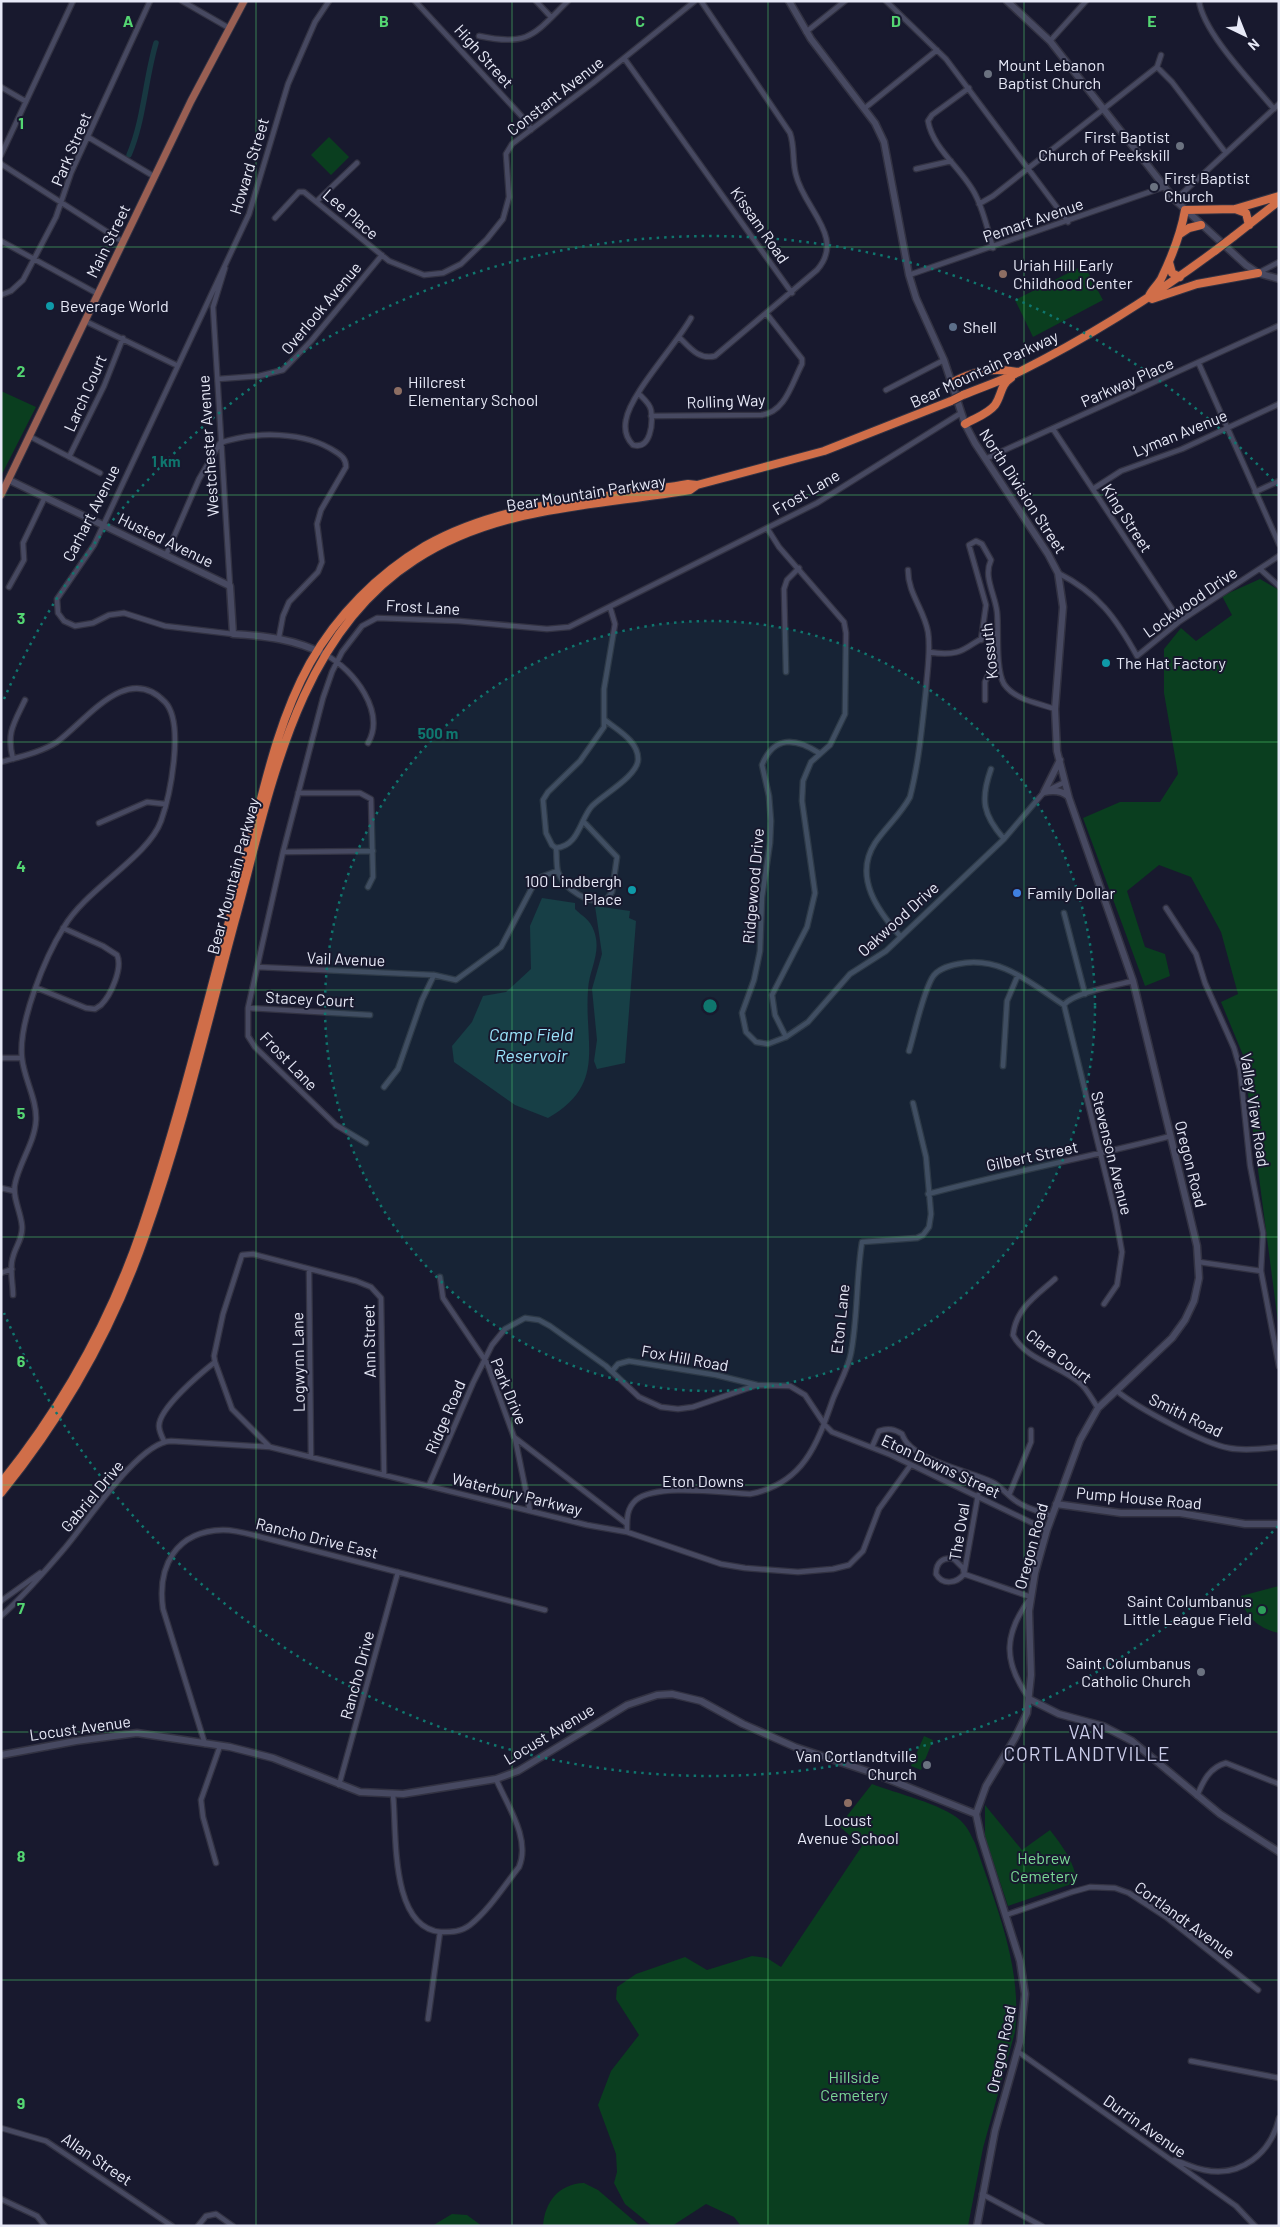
<svg xmlns="http://www.w3.org/2000/svg" width="1280" height="2227" viewBox="0 0 1280 2227" font-family="Barlow,sans-serif">
<style>
.green{fill:#0a3e1f}
.water{fill:#183841}
.lines{fill:none;stroke-linecap:round;stroke-linejoin:round}
.canal{stroke:#183841;stroke-width:5.5}
.street-casing{stroke:#323242;stroke-width:7}
.secondary-casing{stroke:#323242;stroke-width:9}
.primary-casing{stroke:#323242;stroke-width:9}
.highway-casing{stroke:#323242;stroke-width:10}
.street{stroke:#474961;stroke-width:4.5}
.secondary{stroke:#474961;stroke-width:6}
.primary{stroke:#995f53;stroke-width:7}
.highway{stroke:#d06e49;stroke-width:8}
.highway-bridge-casing{stroke:#323242;stroke-width:10;stroke-linecap:butt}
.highway-bridge{stroke:#d06e49;stroke-width:8}
.grid{fill:none;stroke:#54d672;stroke-width:1;stroke-opacity:0.55}
.ring{fill:none;stroke:#0f766e;stroke-width:2.5;stroke-dasharray:2.5 5}
.worship-dot{fill:#6b7280;stroke:#18192e;stroke-width:2}
.education-dot{fill:#8d6e63;stroke:#18192e;stroke-width:2}
.culture-dot{fill:#0f9aa8;stroke:#18192e;stroke-width:2}
.service-dot{fill:#5c6f8a;stroke:#18192e;stroke-width:2}
.shop-dot{fill:#3f7fe0;stroke:#18192e;stroke-width:2}
.leisure-dot{fill:#2e9e5b;stroke:#18192e;stroke-width:2}
.labels{text-anchor:middle;stroke-width:4;stroke-linejoin:round;paint-order:stroke}
.street-label{font-size:16px;fill:#e7e9f7;stroke:#18192e}
.poi-label{font-size:16px;fill:#e7e9f7;stroke:#18192e;text-anchor:start}
.park-label{font-size:16px;fill:#7bda97;stroke:#18192e}
.water-label{font-size:18px;font-style:italic;fill:#9ae3fa;stroke:#18192e}
.quarter-label{font-size:19px;letter-spacing:1px;fill:#ccceeb;stroke:#18192e}
.grid-label{font-size:16px;text-anchor:middle;font-weight:bold;fill:#54d672;stroke:#18192e;stroke-width:4;stroke-linejoin:round;paint-order:stroke}
.centre{fill:#0f766e;stroke:#18192e;stroke-width:2.5}
.ring-label{font-size:15px;text-anchor:middle;font-weight:bold;fill:#0f766e;stroke:#18192e;stroke-width:4;stroke-linejoin:round;paint-order:stroke}
</style>
<rect width="100%" height="100%" fill="#18192e"/>
<path class="green" d="M329 137 349 157 331 175 311 155Z
M1084 265 1103 300 1033 337 1015 300Z
M1 391 36 407 1 476Z
M1260 579 1279 590V1330L1243 1055 1221 1002 1238 994 1221 932 1191 877 1159 865 1127 891 1145 947 1165 954 1170 976 1145 986 1083 818 1120 802H1160L1178 774 1164 693V649L1181 628 1196 641 1232 615 1222 596Z
M1279 1586V1633C1259 1629 1244 1616 1241 1596Z
M924 1736 933 1740 921 1770 911 1766Z
M872 1784C895 1793 942 1804 960 1820 967 1826 971 1835 975 1843 995 1904 1023 1967 1015 2032L983 2148 968 2226H741L734 2217 706 2204 672 2226H652L625 2204 614 2183 617 2172 616 2154 598 2105 611 2071 639 2035 616 1999 617 1987 636 1974 685 1957 707 1970 752 1956 767 1958 781 1967 862 1846 839 1826Z
M985 1805 1022 1850 1050 1830C1063 1847 1074 1861 1077 1882L1008 1906 985 1837Z
M584 2183 598 2190 640 2226H543C545 2201 559 2184 584 2183Z
M452 2214 467 2215 482 2226H432Z"/>
<path class="water" d="M542 898 575 903V909C583 917 590 919 594 931 602 953 589 969 588 990 584 1045 607 1084 548 1118L515 1105 454 1062 452 1046 472 1022 483 996 506 992 531 969 530 926Z
M595 906 630 911 629 918 636 921 625 1063 597 1069 594 1061 597 1040 592 989 602 954Z"/>
<g class="lines">
<path class="canal" d="M129 155C144 120 145 80 156 43"/>
<g class="street-casing">
<path id="street" d="M182 1 229 28
M415 1 527 122 531 130
M536 1 551 17
M886 1 946 59 1068 222
M1199 1C1204 34 1252 82 1274 109
M806 32 845 1
M479 36C530 47 534 34 568 1
M1050 41 1086 1
M624 58 792 293
M1157 67 1172 82 1226 153
M1 87 25 101
M969 88 932 115 928 121C933 150 964 170 976 196 984 212 988 231 993 248
M865 108 937 50
M88 137 155 177
M1 155 73 1
M1 164 123 242
M916 169 951 161
M1175 200 1279 104
M317 201 357 163
M979 204 993 196 1157 67 1161 55
M275 218 299 192H304L389 261 424 275 443 273 461 264 487 239 503 219 509 197 506 154 512 144 593 83 695 1
M1 241 98 294
M225 268 213 307 230 586
M1258 273 1279 262
M909 275 1164 187
M1 295 11 291 23 280 56 217 71 173 150 1
M85 321 176 365
M680 338C690 348 699 360 715 356L817 270C846 237 804 209 796 175 792 161 795 147 790 133L701 1
M1199 364 1279 544
M218 379 259 376 283 370 311 341 382 255
M886 390 944 360
M639 394C643 398 650 404 651 410 653 423 651 450 633 445 626 438 624 430 626 420 630 394 676 345 691 318
M651 416 761 415C785 413 792 383 802 364V359L766 313
M1053 429 1180 621
M29 436 100 473
M69 457 104 386 123 338
M985 459 1278 326
M1093 489 1121 471 1182 449 1279 404
M1255 492 1279 481
M767 528 779 547 844 622 846 633 845 714 830 745 811 762 803 781 802 801 815 893 807 927 772 995 775 1015 786 1037
M166 555 199 479 220 443C255 431 305 431 336 452 342 456 346 459 346 467L321 510 317 524 322 562 318 572 289 602 283 616 279 637
M1260 569 1279 586
M1058 573C1098 593 1116 618 1137 656L1180 621 1279 556
M9 587 24 560 23 543 45 497
M233 634 165 626 124 613 109 615 93 623 75 626 64 621 58 613 57 599 94 545 249 214 288 84 315 22 329 1
M981 640 986 605 969 545 976 541 982 544 991 560C983 577 995 594 997 612 999 630 995 668 1004 684 1015 700 1038 703 1055 709
M929 652C970 659 966 640 997 633
M326 655C354 670 386 712 368 743
M786 672 784 589 787 580 799 568
M985 700V682L998 654
M605 720C617 730 639 741 638 760 637 776 604 794 592 806 580 819 579 846 556 848L552 845 546 833 543 800 548 792 580 761 604 727V689L615 624 610 607
M819 753C796 738 774 735 762 765L769 796 771 821 770 843 762 897 760 951 754 980 742 1013 746 1032 756 1042 768 1044 786 1037 808 1022 850 974 886 951 1004 839 1044 792 1065 782
M13 759C6 733 14 723 25 700
M1 762C19 757 42 752 57 742 87 720 127 662 165 702 185 723 170 796 161 821 148 857 86 889 64 927 45 957 18 1023 22 1058 24 1079 37 1099 36 1120 35 1142 19 1163 15 1184 12 1197 21 1212 22 1226 23 1239 16 1245 13 1257 9 1268 13 1283 13 1295
M991 769C980 800 983 815 1004 839
M298 793H360L371 799 373 877 368 887
M99 823 147 802 165 804
M556 848C557 855 556 865 558 872 564 889 590 906 607 899L612 892 617 857 583 821
M283 852 373 851
M1166 908 1196 954 1205 983 1234 1048 1240 1069 1250 1165 1263 1233 1261 1271
M1064 913 1085 994
M900 936C878 911 853 877 875 843 886 827 901 814 910 797 919 762 922 726 926 690 927 671 931 651 928 632 924 609 908 594 908 570
M257 967 434 975 456 980 501 947 535 882 541 877 557 871
M37 988 86 1008 95 1009 101 1005C111 995 123 968 117 955L103 946 63 928
M1064 1005 1115 1213 1122 1252 1117 1285 1104 1304
M1064 1005C1072 993 1117 985 1133 981
M248 1008 370 1015
M909 1051C915 1031 922 996 932 978 937 969 948 966 958 964 1000 955 1030 983 1064 1005
M1 1058H22
M1003 1066 1007 1001 1018 975
M384 1087 398 1069 422 1000 434 975
M366 1143 336 1125 255 1047 248 1036V1008L283 852 323 698 332 672 342 652 362 626 377 618 459 621 547 629 569 627 817 503 961 413
M1 1188 14 1191
M928 1194C1009 1172 1090 1157 1171 1136
M1199 1262 1261 1271 1279 1366
M309 1269 311 1456
M1 1273 12 1269
M440 1277 443 1298 487 1363 514 1437 627 1524
M1055 1279C1036 1296 1016 1308 1013 1335 1026 1361 1063 1366 1082 1385 1088 1391 1093 1401 1098 1408
M612 1371 618 1364 629 1361 716 1375 757 1385 790 1386 805 1395 825 1425 832 1432 891 1455 1047 1530
M1117 1391C1136 1407 1204 1444 1229 1448 1244 1451 1263 1449 1279 1447
M515 1438 530 1511
M164 1441C162 1437 159 1431 159 1426 159 1408 201 1373 215 1362
M872 1447 879 1431C888 1428 894 1429 902 1434 911 1461 968 1470 992 1482 1002 1487 1007 1495 1016 1501 1025 1508 1040 1512 1052 1516
M384 1475 381 1298 371 1287 356 1281 253 1254 242 1255 223 1314 214 1356 215 1362 232 1409 270 1447 587 1525 627 1532 721 1564 745 1568 798 1572 833 1569 849 1565 863 1551 879 1509 910 1466
M429 1485 473 1383 492 1345 505 1329 525 1318 539 1320 550 1326 606 1366 639 1397 661 1407 678 1409 693 1407 757 1385
M978 1495 964 1574C957 1583 943 1586 936 1574 936 1562 943 1557 954 1559L963 1568 964 1574 1031 1597C1004 1633 1002 1661 1029 1698
M1009 1495 1031 1442V1430
M627 1532C627 1520 626 1509 636 1500 657 1483 723 1493 750 1494 803 1484 817 1445 833 1399 839 1384 848 1369 851 1353 858 1316 856 1279 862 1242L917 1238 923 1235 929 1227 931 1214 926 1157 913 1103
M1 1601 40 1573
M1 1616C24 1596 44 1572 64 1549 86 1524 138 1442 171 1441L270 1447
M205 1744 163 1609C157 1566 176 1531 223 1530 236 1530 249 1534 261 1537L545 1610
M339 1785 398 1572
M393 1795C397 1830 389 1928 441 1932 452 1932 461 1932 470 1925 489 1910 504 1886 519 1867 531 1839 507 1805 496 1779
M1197 1796C1203 1781 1210 1767 1226 1763L1279 1784
M216 1863 203 1817 201 1800 220 1746
M1006 1915 1072 1892 1090 1887 1115 1888 1129 1893 1166 1917 1258 1990
M428 2019 440 1932
M1017 2051 1236 2206 1255 2226
M1191 2061 1279 2078
M1 2128 46 2141 172 2226
M1174 2160C1184 2163 1194 2168 1204 2170 1241 2178 1271 2153 1279 2118
M982 2194 1042 2226
M1 2199 37 2216 45 2226
M198 2226 206 2216 216 2214 233 2226"/>
</g>
<g class="secondary-casing">
<path id="secondary" d="M789 1 811 39 875 123 884 142 909 275 916 298 944 360 965 424 975 443 1048 554 1058 573 1063 607 1055 709 1057 751 1069 798 1133 981 1187 1204 1197 1246 1199 1278 1194 1301 1185 1320 1172 1338 1098 1408 1080 1440 1047 1530 1035 1573 1029 1611 1031 1675 1027 1713 1015 1738 986 1786 976 1814 981 1837 1020 1961 1025 1994 1020 2042 995 2131 977 2226
M1007 1 1050 41 1175 200 1246 265 1258 273 1279 279
M9 480 230 586 233 634C266 636 295 639 326 655
M1044 792 1060 760
M1044 792C1053 790 1061 790 1068 796
M1056 1504 1121 1513H1180L1245 1524H1279
M1029 1699 1059 1714 1103 1726 1132 1741 1220 1814 1279 1852
M1 1755 76 1741 137 1733 230 1747 273 1758 360 1792 403 1794 496 1779 518 1771 627 1705 657 1695 672 1694 701 1701 743 1724 795 1747 870 1772 976 1814"/>
</g>
<g class="primary-casing">
<path id="primary" d="M1 495 191 101 244 1"/>
</g>
<g class="highway-casing">
<path id="highway" d="M1235 209 1246 213 1249 225
M1180 234 1189 228 1201 225
M1233 237 1279 201
M1169 262 1172 273 1180 277
M1149 296C1152 289 1159 284 1162 277 1172 256 1181 234 1185 210L1235 209 1279 196
M1152 299 1197 284 1258 273
M951 383C973 371 993 367 1018 372
M963 395C982 387 1001 381 1019 372 1089 337 1154 296 1216 250
M965 424C975 418 988 414 995 405 1002 395 1000 385 1011 378
M1 1483C63 1406 110 1322 142 1228 183 1107 212 982 246 858 263 793 277 722 310 663 337 615 378 574 425 546 506 500 599 500 688 484L697 485
M1 1493C65 1414 113 1329 146 1233 182 1131 207 1024 235 920 270 793 295 637 415 560 497 506 596 506 690 490L697 485 824 451 951 401"/>
</g>
<use href="#street" class="street"/>
<use href="#secondary" class="secondary"/>
<use href="#primary" class="primary"/>
<use href="#highway" class="highway"/>
<g class="highway-bridge-casing">
<path id="highway-bridge" d="M1216 250 1233 237
M951 401 963 395"/>
</g>
<use href="#highway-bridge" class="highway-bridge"/>
</g>
<path class="grid" d="M256 1V2226M512 1V2226M768 1V2226M1024 1V2226M1 247H1279M1 495H1279M1 742H1279M1 990H1279M1 1237H1279M1 1485H1279M1 1732H1279M1 1980H1279"/>
<circle cx="710" cy="1006" r="385" fill="#0f766e" fill-opacity=".12"/>
<g class="ring">
<circle cx="710" cy="1006" r="385"/>
<path d="M1278 1526A770 770 0 0 1 4 1313M4 699A770 770 0 0 1 1278 486"/>
</g>
<g class="worship-dot">
<circle cx="988" cy="74" r="5"/>
<circle cx="1180" cy="146" r="5"/>
<circle cx="1154" cy="187" r="5"/>
<circle cx="1201" cy="1672" r="5"/>
<circle cx="927" cy="1765" r="5"/>
</g>
<g class="education-dot">
<circle cx="1003" cy="274" r="5"/>
<circle cx="398" cy="391" r="5"/>
<circle cx="848" cy="1803" r="5"/>
</g>
<g class="culture-dot">
<circle cx="50" cy="306" r="5"/>
<circle cx="1106" cy="663" r="5"/>
<circle cx="632" cy="890" r="5"/>
</g>
<circle class="service-dot" cx="953" cy="327" r="5"/>
<circle class="shop-dot" cx="1017" cy="893" r="5"/>
<circle class="leisure-dot" cx="1262" cy="1610" r="5"/>
<g class="labels">
<g class="street-label">
<text transform="translate(484 56) rotate(48)" y="6">High Street</text>
<text transform="translate(555 96) rotate(-38)" y="6">Constant Avenue</text>
<text transform="translate(71 149) rotate(-67)" y="6">Park Street</text>
<text transform="translate(249 166) rotate(-73)" y="6">Howard Street</text>
<text transform="translate(351 214) rotate(41)" y="6">Lee Place</text>
<text transform="translate(1033 220) rotate(-19)" y="6">Pemart Avenue</text>
<text transform="translate(760 225) rotate(55)" y="6">Kissam Road</text>
<text transform="translate(108 241) rotate(-64)" y="6">Main Street</text>
<text transform="translate(321 308) rotate(-50)" y="6">Overlook Avenue</text>
<text transform="translate(984 369) rotate(-25)" y="6">Bear Mountain Parkway</text>
<text transform="translate(1127 382) rotate(-24)" y="6">Parkway Place</text>
<text transform="translate(85 393) rotate(-66)" y="6">Larch Court</text>
<text transform="translate(726 401) rotate(-2)" y="6">Rolling Way</text>
<text transform="translate(1180 433) rotate(-22)" y="6">Lyman Avenue</text>
<text transform="translate(208 446) rotate(-94)" y="6">Westchester Avenue</text>
<text transform="translate(1023 491) rotate(57)" y="6">North Division Street</text>
<text transform="translate(806 492) rotate(-30)" y="6">Frost Lane</text>
<text transform="translate(586 493) rotate(-9)" y="6">Bear Mountain Parkway</text>
<text transform="translate(91 513) rotate(-63)" y="6">Carhart Avenue</text>
<text transform="translate(1127 518) rotate(57)" y="6">King Street</text>
<text transform="translate(166 540) rotate(26)" y="6">Husted Avenue</text>
<text transform="translate(1190 602) rotate(-35)" y="6">Lockwood Drive</text>
<text transform="translate(423 607) rotate(3)" y="6">Frost Lane</text>
<text transform="translate(989 651) rotate(-96)" y="6">Kossuth</text>
<text transform="translate(233 876) rotate(-75)" y="6">Bear Mountain Parkway</text>
<text transform="translate(753 886) rotate(-85)" y="6">Ridgewood Drive</text>
<text transform="translate(898 919) rotate(-42)" y="6">Oakwood Drive</text>
<text transform="translate(346 959) rotate(2)" y="6">Vail Avenue</text>
<text transform="translate(310 999) rotate(3)" y="6">Stacey Court</text>
<text transform="translate(289 1061) rotate(46)" y="6">Frost Lane</text>
<text transform="translate(1255 1110) rotate(81)" y="6">Valley View Road</text>
<text transform="translate(1112 1153) rotate(76)" y="6">Stevenson Avenue</text>
<text transform="translate(1032 1156) rotate(-12)" y="6">Gilbert Street</text>
<text transform="translate(1191 1164) rotate(76)" y="6">Oregon Road</text>
<text transform="translate(840 1319) rotate(-84)" y="6">Eton Lane</text>
<text transform="translate(369 1341) rotate(-91)" y="6">Ann Street</text>
<text transform="translate(1059 1356) rotate(37)" y="6">Clara Court</text>
<text transform="translate(685 1358) rotate(10)" y="6">Fox Hill Road</text>
<text transform="translate(298 1362) rotate(-91)" y="6">Logwynn Lane</text>
<text transform="translate(509 1391) rotate(68)" y="6">Park Drive</text>
<text transform="translate(1186 1415) rotate(26)" y="6">Smith Road</text>
<text transform="translate(445 1417) rotate(-67)" y="6">Ridge Road</text>
<text transform="translate(941 1466) rotate(25)" y="6">Eton Downs Street</text>
<text x="703" y="1487">Eton Downs</text>
<text transform="translate(517 1494) rotate(14)" y="6">Waterbury Parkway</text>
<text transform="translate(92 1496) rotate(-50)" y="6">Gabriel Drive</text>
<text transform="translate(1139 1498) rotate(5)" y="6">Pump House Road</text>
<text transform="translate(959 1532) rotate(-81)" y="6">The Oval</text>
<text transform="translate(317 1538) rotate(14)" y="6">Rancho Drive East</text>
<text transform="translate(1031 1546) rotate(-75)" y="6">Oregon Road</text>
<text transform="translate(357 1675) rotate(-75)" y="6">Rancho Drive</text>
<text transform="translate(80 1728) rotate(-8)" y="6">Locust Avenue</text>
<text transform="translate(549 1734) rotate(-31)" y="6">Locust Avenue</text>
<text transform="translate(1185 1920) rotate(36)" y="6">Cortlandt Avenue</text>
<text transform="translate(1001 2049) rotate(-78)" y="6">Oregon Road</text>
<text transform="translate(1145 2126) rotate(35)" y="6">Durrin Avenue</text>
<text transform="translate(97 2159) rotate(34)" y="6">Allan Street</text>
</g>
<g class="poi-label">
<text x="998" y="71">Mount Lebanon<tspan x="998" dy="18">Baptist Church</tspan></text>
<text x="1170" y="143" text-anchor="end">First Baptist<tspan x="1170" dy="18">Church of Peekskill</tspan></text>
<text x="1164" y="184">First Baptist<tspan x="1164" dy="18">Church</tspan></text>
<text x="1013" y="271">Uriah Hill Early<tspan x="1013" dy="18">Childhood Center</tspan></text>
<text x="60" y="312">Beverage World</text>
<text x="963" y="333">Shell</text>
<text x="408" y="388">Hillcrest<tspan x="408" dy="18">Elementary School</tspan></text>
<text x="1116" y="669">The Hat Factory</text>
<text x="622" y="887" text-anchor="end">100 Lindbergh<tspan x="622" dy="18">Place</tspan></text>
<text x="1027" y="899">Family Dollar</text>
<text x="1252" y="1607" text-anchor="end">Saint Columbanus<tspan x="1252" dy="18">Little League Field</tspan></text>
<text x="1191" y="1669" text-anchor="end">Saint Columbanus<tspan x="1191" dy="18">Catholic Church</tspan></text>
<text x="917" y="1762" text-anchor="end">Van Cortlandtville<tspan x="917" dy="18">Church</tspan></text>
<text x="848" y="1826" text-anchor="middle">Locust<tspan x="848" dy="18">Avenue School</tspan></text>
</g>
<g class="park-label">
<text x="1044" y="1864">Hebrew<tspan x="1044" dy="18">Cemetery</tspan></text>
<text x="854" y="2083">Hillside<tspan x="854" dy="18">Cemetery</tspan></text>
</g>
<g class="water-label">
<text x="531" y="1041">Camp Field<tspan x="531" dy="21">Reservoir</tspan></text>
</g>
<g class="quarter-label">
<text x="1087" y="1739">VAN<tspan x="1087" dy="22">CORTLANDTVILLE</tspan></text>
</g>
</g>
<g class="grid-label">
<text x="128" y="27">A</text>
<text x="384" y="27">B</text>
<text x="640" y="27">C</text>
<text x="896" y="27">D</text>
<text x="1152" y="27">E</text>
<text x="21" y="129">1</text>
<text x="21" y="377">2</text>
<text x="21" y="624">3</text>
<text x="21" y="872">4</text>
<text x="21" y="1119">5</text>
<text x="21" y="1367">6</text>
<text x="21" y="1614">7</text>
<text x="21" y="1862">8</text>
<text x="21" y="2109">9</text>
</g>
<circle cx="710" cy="1006" r="8" class="centre"/>
<g class="ring-label">
<text x="166" y="467">1 km</text>
<text x="438" y="739">500 m</text>
</g>
<rect width="1280" height="2227" fill="none" stroke="#e7e9f7" stroke-width="5"/>
<g transform="translate(1245 35) rotate(137)" stroke="#18192e" stroke-width="4" paint-order="stroke">
<path d="M0-4L9 19L0 12L-9 19Z" fill="#e7e9f7"/>
<text y="-8" font-size="14" font-weight="bold" text-anchor="middle" fill="#e7e9f7">N</text>
</g>
</svg>
